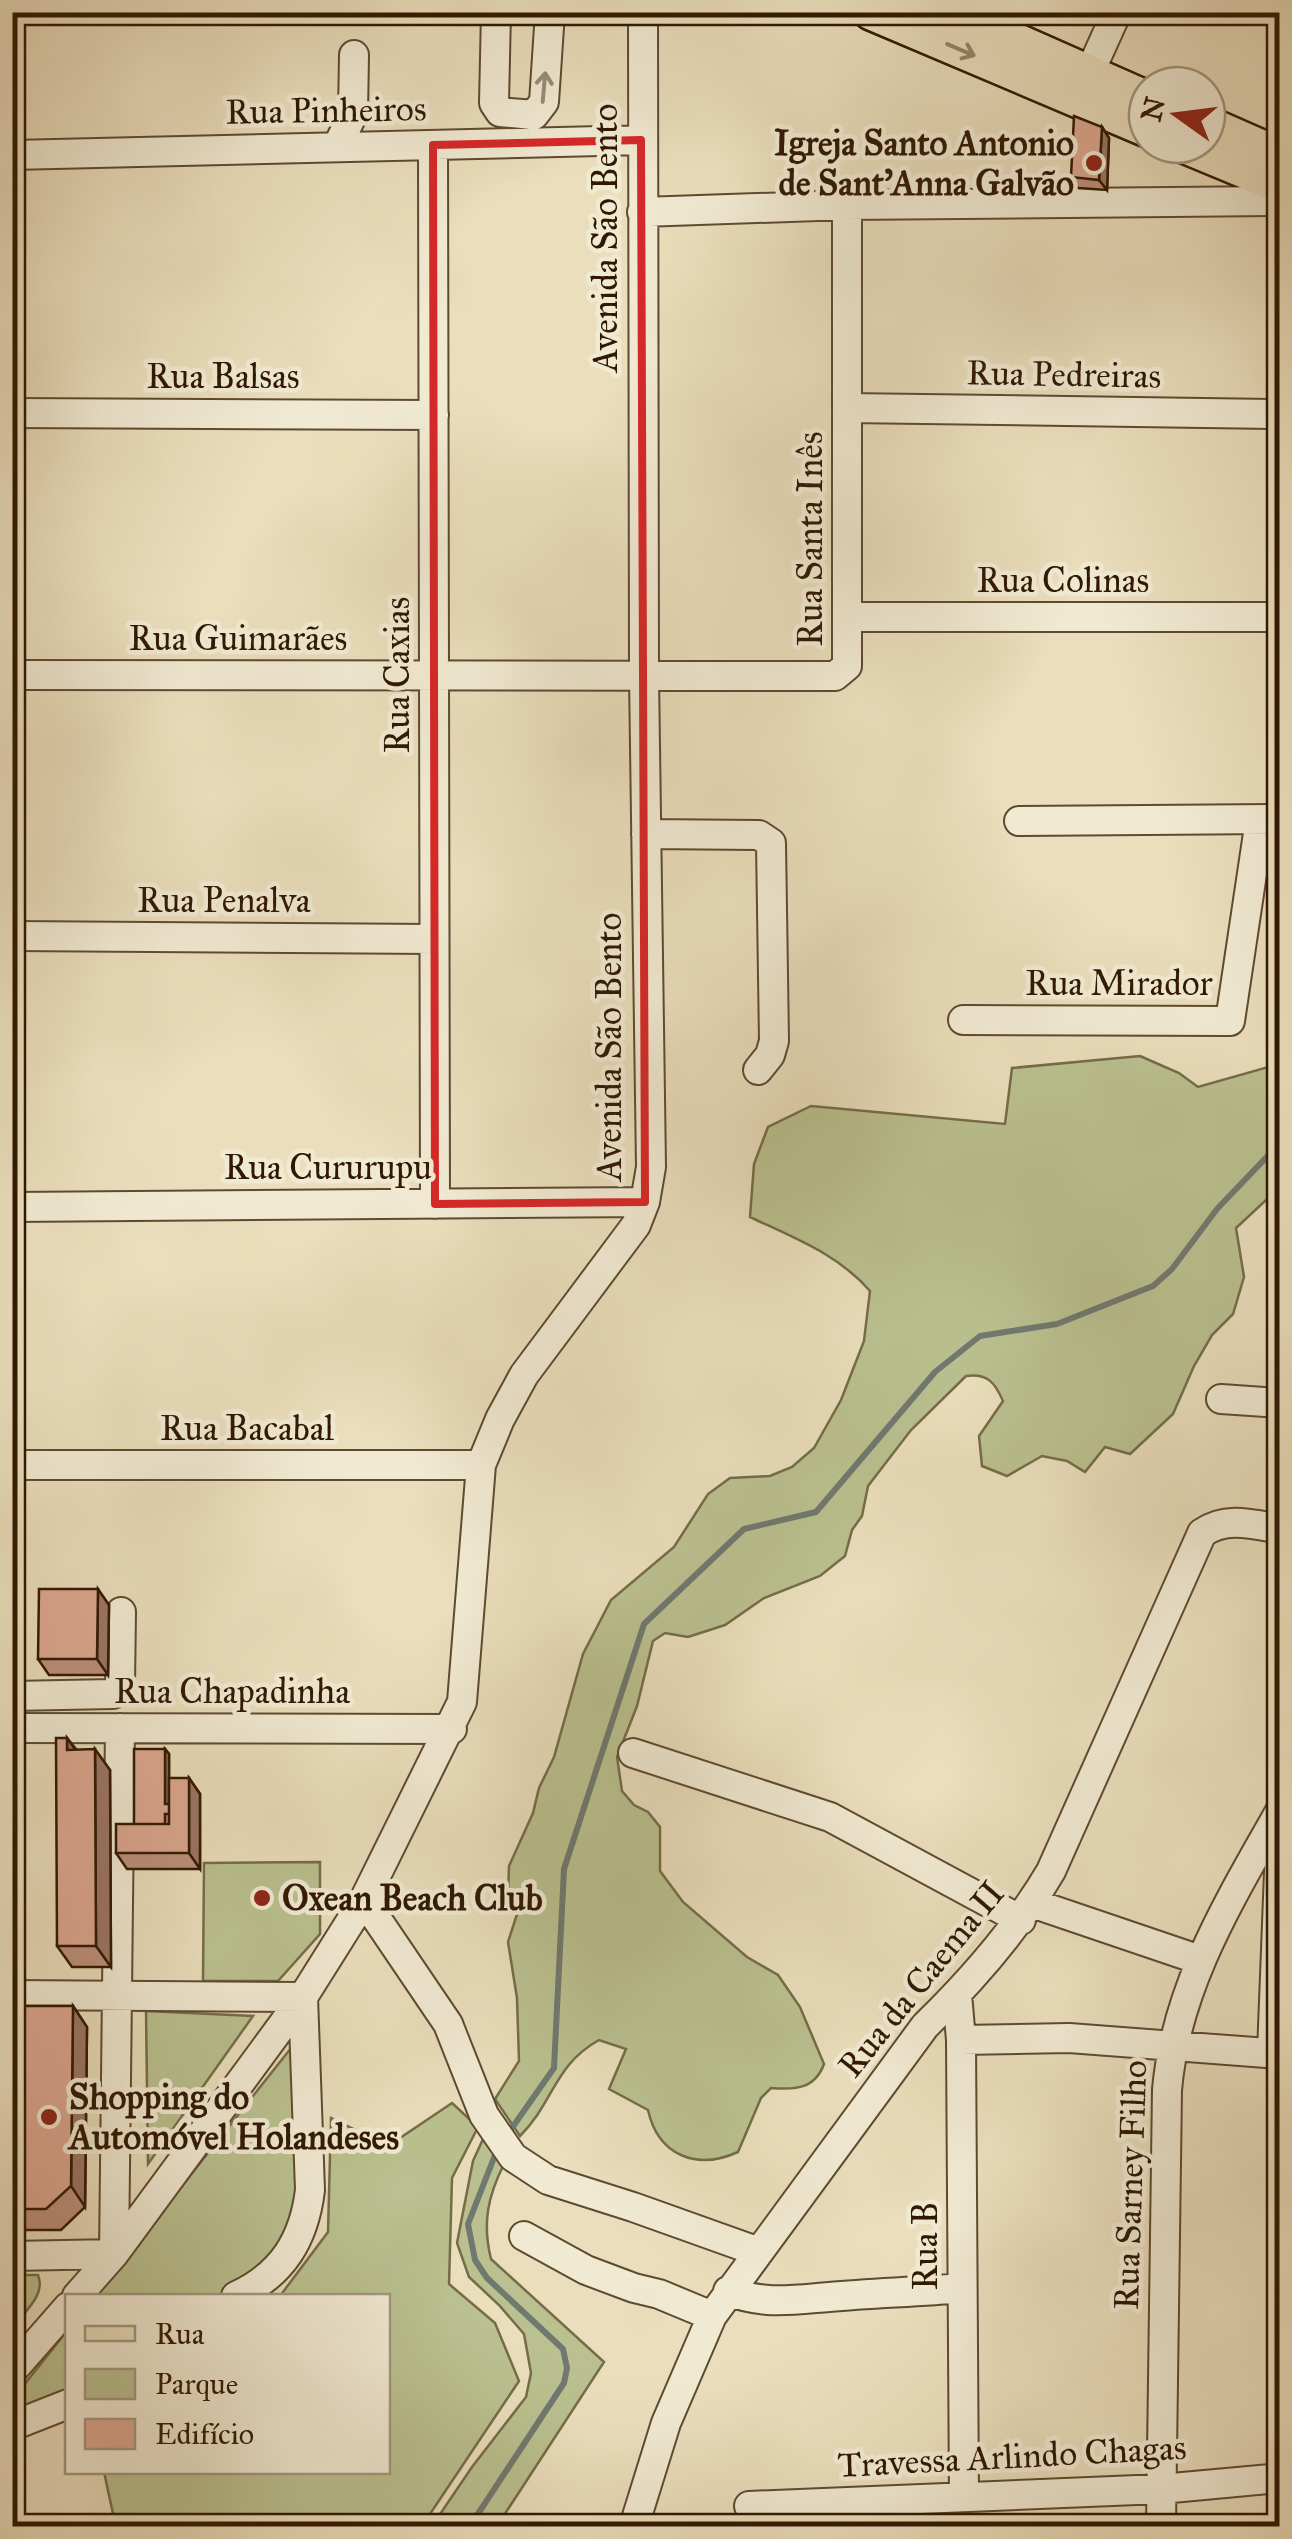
<svg xmlns="http://www.w3.org/2000/svg" width="1292" height="2539" viewBox="0 0 1292 2539" font-family="'IM FELL Great Primer',serif">
<style>
.green{fill:#bac08f;stroke:#756c48;stroke-width:2.5}
.lines{fill:none;stroke-linecap:round;stroke-linejoin:round}
.stream{stroke:#707970;stroke-width:6}
.minor-casing{stroke:#5e4a30;stroke-width:32}
.major-casing{stroke:#301802;stroke-width:40}
.minor{stroke:#f1ead3;stroke-width:28}
.major{stroke:#eadebc;stroke-width:35}
.wall{fill:#bd907c;stroke:#301802;stroke-width:2.5}
.shaded-wall{fill:#9a7565;stroke:#301802;stroke-width:2.5}
.building{fill:#dca790;stroke:#301802;stroke-width:2.5}
.oneway{stroke:#968568}
.oneway2{stroke:#9a8c75}
.marked{fill:none;stroke:#d62828;stroke-width:8;stroke-linejoin:round}
.poi-dot{fill:#8f2418;stroke:#f1ead3;stroke-width:4}
.labels{text-anchor:middle;stroke-width:9;stroke-linejoin:round;paint-order:stroke}
.street-label{font-size:35px;fill:#301802;stroke:#f1ead3}
.poi-label{font-size:35px;font-weight:bold;fill:#301802;stroke:#f1ead3;text-anchor:start}
</style>
<rect width="100%" height="100%" fill="#eadebc"/>
<filter id="stains"><feTurbulence type="fractalNoise" baseFrequency=".002" numOctaves="4"/><feColorMatrix values="0 0 0 0 .2 0 0 0 0 .09 0 0 0 0 .02 0 0 0 .5 -.17"/></filter>
<radialGradient id="worn" r=".72"><stop offset=".6" stop-color="#630" stop-opacity="0"/><stop offset="1" stop-color="#630" stop-opacity=".3"/></radialGradient>
<path class="green" d="M1140 1056 1179 1073 1198 1087 1279 1064V1188L1236 1228 1244 1277 1233 1314 1212 1335 1194 1366 1173 1414 1130 1454 1105 1447 1085 1472 1067 1461 1042 1456 1007 1476 982 1466 979 1436 1003 1401C995 1383 988 1373 966 1376L911 1430 868 1486 862 1516 852 1530 845 1556 820 1576 764 1598 725 1625 688 1637 665 1633 653 1641 637 1706 617 1757 622 1791 634 1805 648 1812 660 1827V1871L683 1902 747 1957 778 1975 800 2007 824 2064C815 2089 795 2090 771 2088L761 2098 738 2152C696 2171 658 2155 648 2110L609 2089 626 2049 599 2040C554 2065 554 2102 520 2136L495 2099 519 2061 517 1998 508 1942 517 1914 508 1897 509 1866 533 1813 539 1788 554 1757 583 1654 611 1600 674 1547 708 1494 730 1478 770 1476 792 1467 814 1448 841 1400 864 1341 870 1291C838 1254 794 1238 750 1217L754 1164 768 1127 811 1106 1005 1124 1012 1068Z
M320 1862V1934L278 1981H203L204 1863Z
M146 2011 253 2016 148 2164Z
M291 2048 301 2212 262 2272 217 2296H95Z
M452 2103 478 2127 452 2178 449 2284 495 2323 519 2381 422 2526H120L115 2523 104 2472H388V2296H280L328 2232 331 2118 388 2146Z
M484 2137 504 2164C488 2196 482 2223 491 2259L604 2362 497 2526H432L472 2467 526 2397 531 2373 524 2334 499 2305 469 2277 457 2243 473 2161Z
M13 2275H38C46 2295 25 2311 13 2327Z
M67 2331V2390L13 2415 12 2400Z"/>
<g class="lines">
<path class="stream" d="M507 2135 554 2068 564 1869 644 1624 744 1529 816 1512 935 1372 980 1336 1057 1324 1153 1286 1172 1269 1217 1209 1280 1143
M470 2526 564 2383 567 2368 563 2349 487 2278 475 2260 468 2224 497 2150"/>
<g class="minor-casing">
<path id="minor" d="M496 12 494 103 500 112 534 115 544 102 550 12
M1089 74 1117 12
M433 145 435 1204
M337 147 353 114 354 55
M12 155 641 140
M642 212 847 205 1280 201
M847 408 1280 414
M12 413 434 415
M847 617H1280
M12 675 835 676 847 666V205
M1019 821 1280 819
M646 834 759 835 771 843 774 1041 770 1055 758 1070
M12 936 434 939
M963 1020 1230 1021 1260 820
M12 1207 645 1202
M1221 1399 1280 1403
M12 1465H481
M12 1696 113 1694 120 1685 121 1612
M12 1728 452 1729
M633 1753 830 1817 1021 1920
M364 1900 448 2024 484 2115 513 2157 548 2180 633 2207 759 2252
M1032 1903 1200 1960
M957 1994 961 2040 964 2497
M12 1995 303 1997
M961 2040 1069 2038 1280 2054
M1272 2053 1280 1846
M524 2236 586 2270 634 2288 659 2294 712 2316
M114 2254 120 1728
M12 2256 114 2254
M728 2291C764 2305 792 2300 829 2297 873 2293 918 2292 962 2288
M77 2296 114 2254 303 1997 364 1900 462 1702 481 1465 500 1419 524 1375 636 1225 645 1202 651 1167 644 676 643 12
M236 2296C282 2275 304 2240 310 2190L303 1997
M12 2371 68 2307
M12 2426 68 2404
M749 2506 1161 2489 1280 2478
M634 2526 666 2423 712 2316 925 2026C973 1979 1017 1929 1051 1871L1202 1533C1226 1516 1252 1524 1280 1529
M1161 2526 1167 2090C1176 1986 1230 1900 1280 1811"/>
</g>
<g class="major-casing">
<path id="major" d="M871 12 1147 129
M950 12 1147 99
M1207 124 1280 156
M1184 145 1280 185"/>
</g>
<use href="#minor" class="minor"/>
<use href="#major" class="major"/>
</g>
<path class="wall" d="M1102 127 1109 138 1107 190 1078 188 1071 177Z
M109 1605 108 1675H49L38 1659Z
M67 1738 76 1749 110 1770 111 1967H72L57 1946Z
M165 1749 169 1754V1804L189 1778 200 1794V1869H127L116 1853 134 1824Z
M12 2006H73L87 2027 85 2207 61 2230H12Z"/>
<path class="shaded-wall" d="M1102 127 1109 138 1107 190 1099 180Z
M98 1589 109 1605 108 1675 97 1659Z
M67 1738 82 1759 67 1750Z
M95 1749 110 1770 111 1967 96 1946Z
M165 1749 169 1754V1810L165 1804Z
M189 1778 200 1794V1869L189 1853Z
M73 2006 87 2027 85 2207 71 2186Z"/>
<path class="building" d="M1074 116 1102 127 1099 180 1071 177Z
M39 1589H98L97 1659H38Z
M56 1738H67V1750L95 1749 96 1946H57Z
M134 1749H165V1804H169V1814H165V1824H134Z
M169 1778H189V1853H116V1824H169Z
M12 2006H73L71 2186 46 2209H12Z"/>
<defs><path id="oneway-shaft" d="M-6 0H5M1.5-3L5.5 0L1.5 3" fill="none" stroke-width="1.6" stroke-linecap="round" stroke-linejoin="round" transform="scale(2.5)"/></defs>
<use class="oneway" href="#oneway-shaft" transform="translate(961 50) rotate(23)"/>
<use class="oneway2" href="#oneway-shaft" transform="translate(544 87) rotate(-85)"/>
<path class="marked" d="M641 140 645 1202 435 1204 433 145Z"/>
<g class="poi-dot">
<circle cx="1094" cy="163" r="10"/>
<circle cx="262" cy="1898" r="10"/>
<circle cx="49" cy="2117" r="10"/>
</g>
<g class="labels">
<g class="street-label">
<text transform="translate(326 110) rotate(-1)" y="12">Rua Pinheiros</text>
<text transform="translate(605 238) rotate(-90)" y="12">Avenida São Bento</text>
<text transform="translate(1064 374) rotate(1)" y="12">Rua Pedreiras</text>
<text x="223" y="388">Rua Balsas</text>
<text transform="translate(810 539) rotate(-90)" y="12">Rua Santa Inês</text>
<text x="1063" y="592">Rua Colinas</text>
<text x="238" y="650">Rua Guimarães</text>
<text transform="translate(397 675) rotate(-90)" y="12">Rua Caxias</text>
<text x="224" y="912">Rua Penalva</text>
<text x="1119" y="995">Rua Mirador</text>
<text transform="translate(609 1047) rotate(-90)" y="12">Avenida São Bento</text>
<text x="328" y="1179">Rua Cururupu</text>
<text x="247" y="1440">Rua Bacabal</text>
<text x="232" y="1703">Rua Chapadinha</text>
<text transform="translate(921 1979) rotate(-51)" y="12">Rua da Caema II</text>
<text transform="translate(1130 2185) rotate(-88)" y="12">Rua Sarney Filho</text>
<text transform="translate(925 2246) rotate(-90)" y="12">Rua B</text>
<text transform="translate(1012 2456) rotate(-3)" y="12">Travessa Arlindo Chagas</text>
</g>
<g class="poi-label">
<text x="1074" y="155" text-anchor="end">Igreja Santo Antonio<tspan x="1074" dy="40">de Sant'Anna Galvão</tspan></text>
<text x="282" y="1910">Oxean Beach Club</text>
<text x="69" y="2109">Shopping do<tspan x="69" dy="40">Automóvel Holandeses</tspan></text>
</g>
</g>
<rect width="1292" height="2539" fill="none" stroke="#eadebc" stroke-width="50"/>
<rect x="15" y="15" width="1262" height="2509" fill="none" stroke="#301802" stroke-width="5"/>
<rect x="25" y="25" width="1242" height="2489" fill="none" stroke="#301802" stroke-width="2.5"/>
<rect x="65" y="2294" width="325" height="180" fill="#f1ead3" stroke="#a4967f" stroke-width="2.5"/>
<rect x="85" y="2326" width="50" height="15" fill="#eadebc" stroke="#a4967f" stroke-width="2.5"/>
<text x="155" y="2344" font-size="30" fill="#301802">Rua</text>
<rect x="85" y="2369" width="50" height="30" fill="#bac08f" stroke="#a4967f" stroke-width="2.5"/>
<text x="155" y="2394" font-size="30" fill="#301802">Parque</text>
<rect x="85" y="2419" width="50" height="30" fill="#dca790" stroke="#a4967f" stroke-width="2.5"/>
<text x="155" y="2444" font-size="30" fill="#301802">Edifício</text>
<g transform="translate(1177 115) rotate(284)"><circle r="48" fill="#f1ead3" stroke="#a4967f" stroke-width="2.5"/>
<path d="M0-8L18 38L0 25L-18 38Z" fill="#8f2418"/>
<text y="-15" font-size="28" font-weight="bold" text-anchor="middle" fill="#301802">N</text>
</g>
<rect width="100%" height="100%" filter="url(#stains)"/>
<rect width="100%" height="100%" fill="url(#worn)"/>
</svg>
